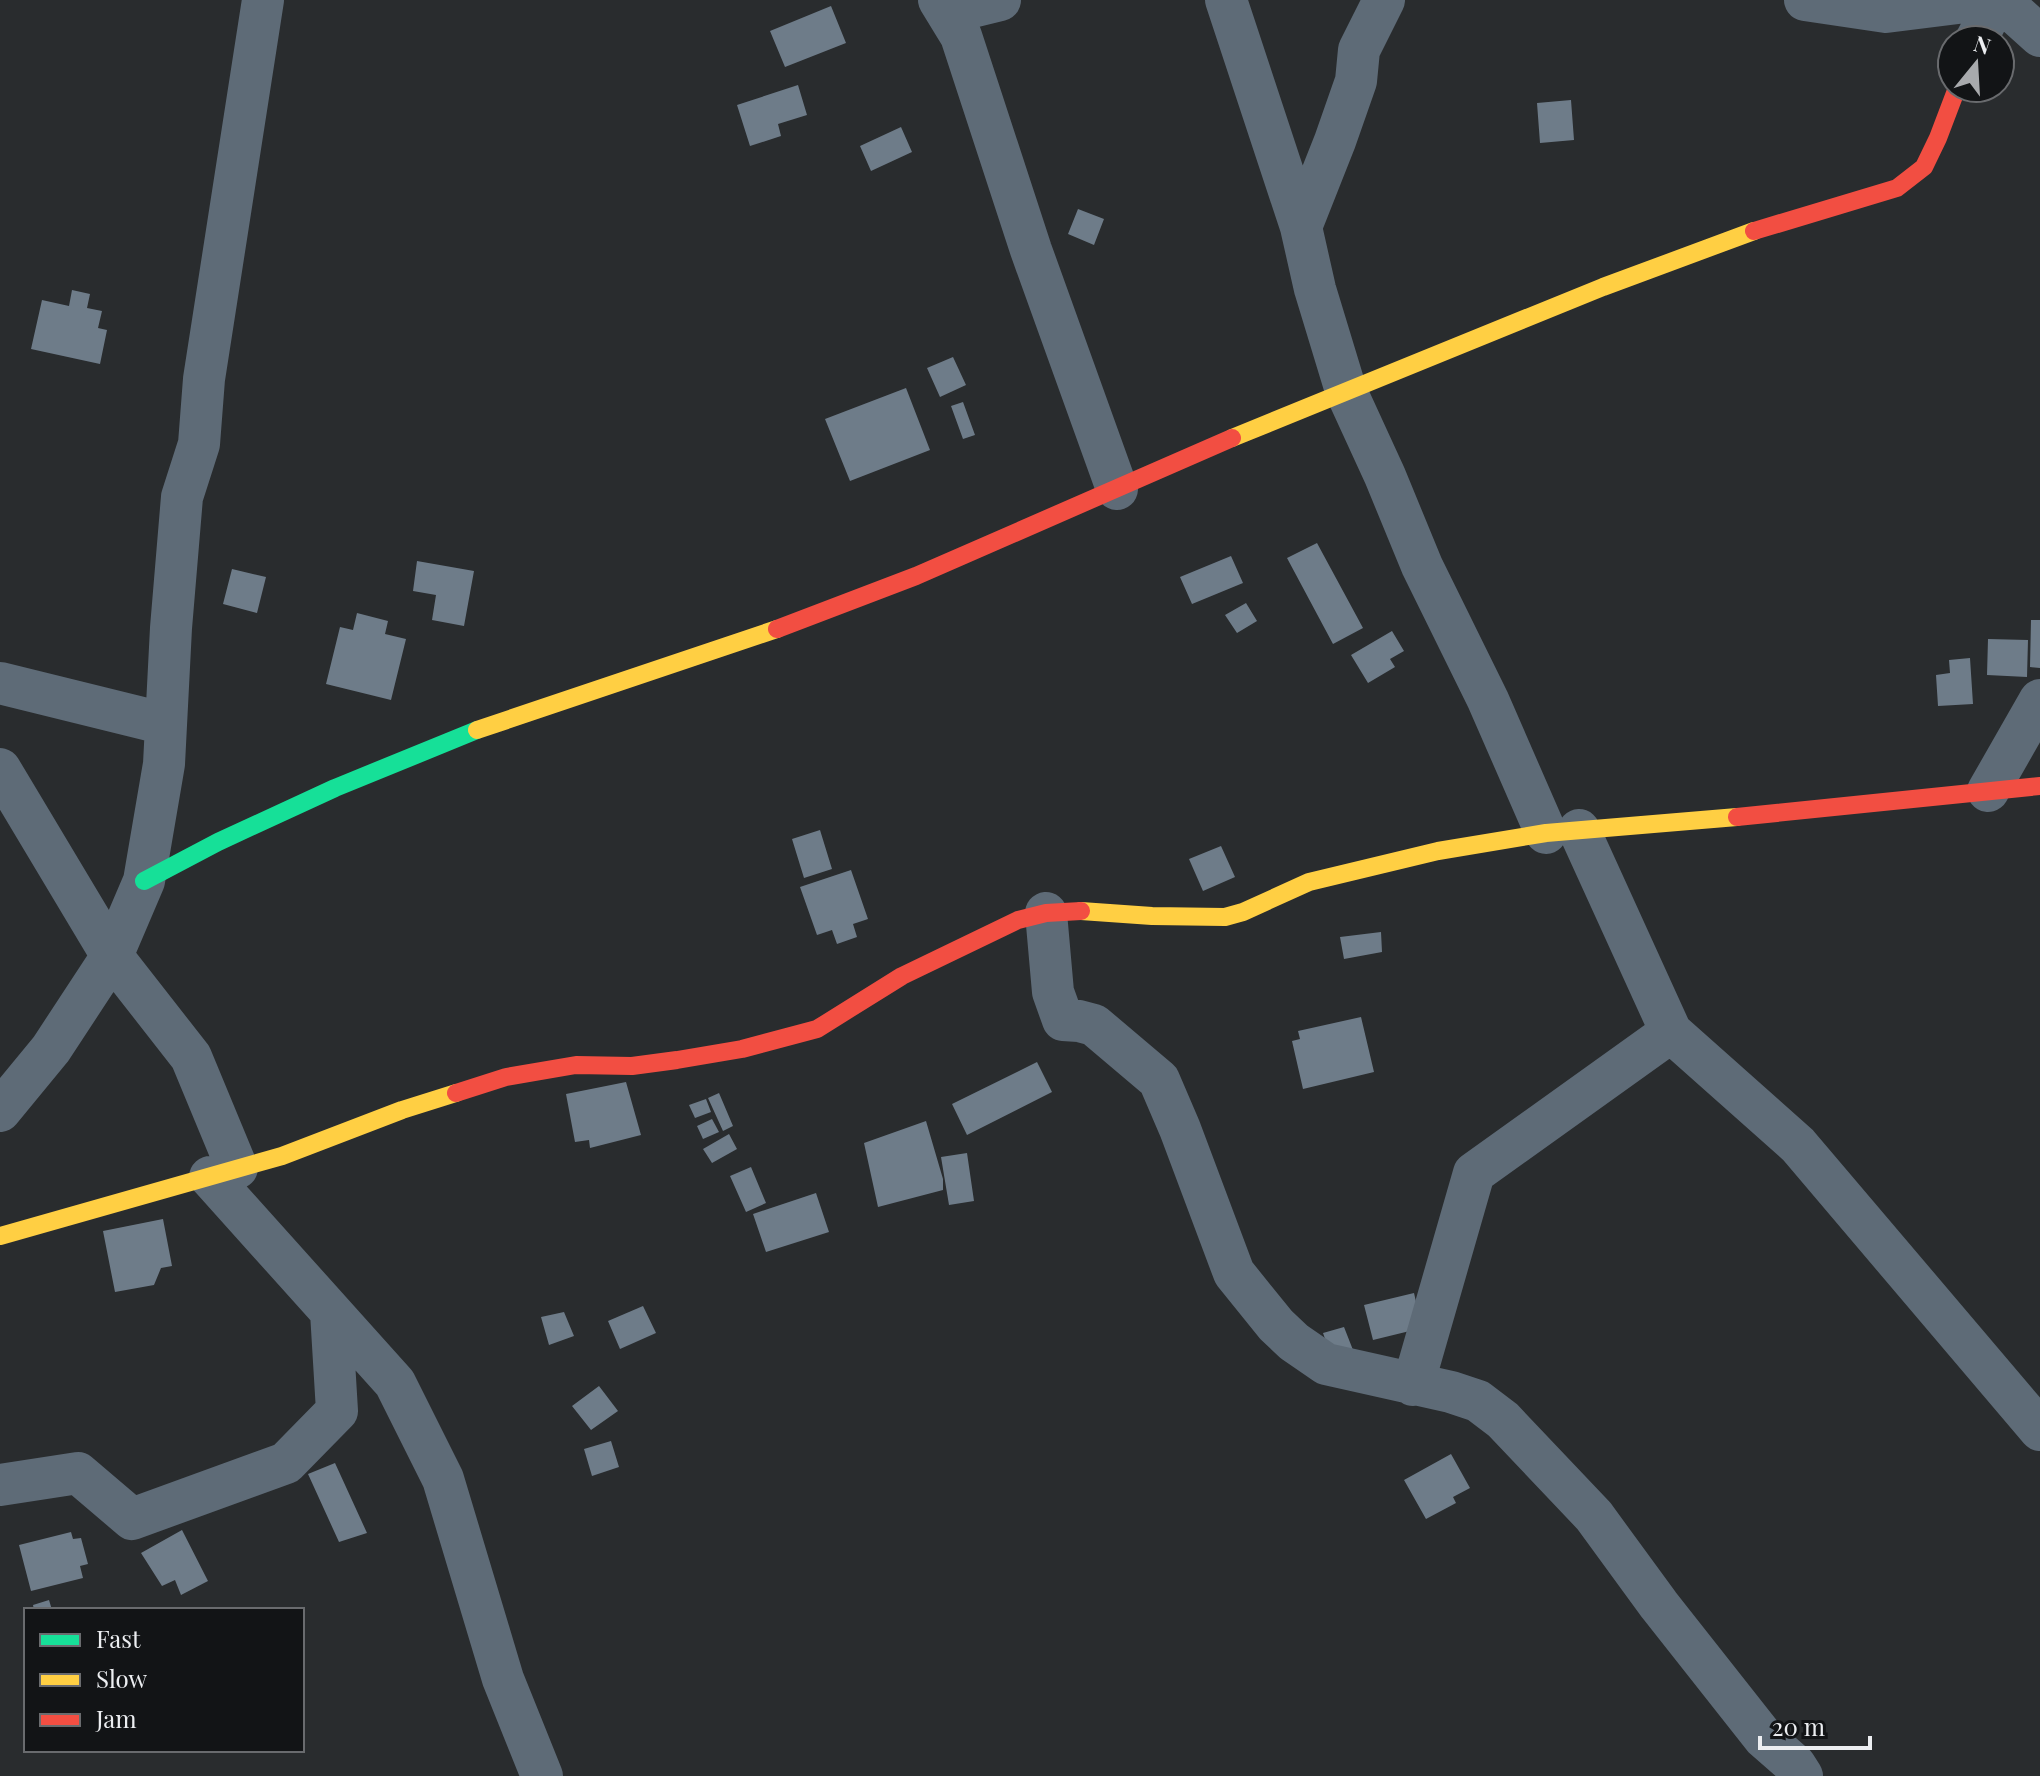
<svg xmlns="http://www.w3.org/2000/svg" width="2040" height="1776" viewBox="0 0 2040 1776" font-family="'Playfair Display',serif">
<style>
.building{fill:#6e7c89}
.lines{fill:none;stroke-linecap:round;stroke-linejoin:round}
.street{stroke:#5e6b77;stroke-width:42}
.fast{stroke:#16e098;stroke-width:18}
.slow{stroke:#ffcf43;stroke-width:18}
.jam{stroke:#f24e42;stroke-width:18}
</style>
<rect width="100%" height="100%" fill="#292c2e"/>
<path class="building" d="M831 6 846 43 785 67 770 31Z
M798 85 807 115 778 124 781 136 750 146 737 105Z
M1571 100 1574 140 1540 143 1537 103Z
M901 127 912 152 871 171 860 146Z
M1078 209 1104 219 1094 245 1068 234Z
M72 290 90 294 87 308 102 311 98 328 107 330 100 364 31 349 42 300 69 306Z
M953 357 966 385 940 397 927 368Z
M906 388 930 450 850 481 825 419Z
M963 402 975 435 963 439 951 406Z
M1317 543 1363 628 1333 644 1287 558Z
M1231 556 1243 583 1192 604 1180 577Z
M417 561 474 571 464 626 432 620 436 595 413 591Z
M232 569 266 577 257 613 223 604Z
M1246 603 1257 621 1237 633 1225 615Z
M357 613 388 621 385 634 406 639 391 700 326 684 340 627 353 630Z
M2031 620H2040V668L2030 667Z
M1392 631 1404 651 1390 659 1395 667 1368 683 1351 655Z
M1988 639 2028 640 2027 677 1987 675Z
M1970 658 1973 704 1938 706 1936 675 1950 673 1949 660Z
M820 830 832 869 804 878 792 839Z
M1221 846 1235 877 1203 891 1189 859Z
M851 870 868 919 853 924 857 937 837 944 832 930 817 935 800 887Z
M1381 932 1382 952 1344 959 1340 937Z
M1361 1017 1374 1072 1303 1089 1292 1041 1300 1039 1298 1031Z
M1037 1062 1052 1092 967 1135 952 1104Z
M626 1082 641 1135 590 1148 589 1140 575 1142 566 1094Z
M719 1093 733 1126 723 1131 708 1098Z
M706 1099 711 1112 695 1118 689 1105Z
M712 1119 719 1132 703 1139 697 1126Z
M926 1121 943 1179V1190L878 1207 864 1143Z
M729 1134 737 1149 712 1163 703 1149Z
M967 1153 974 1201 949 1205 941 1157Z
M751 1167 766 1203 746 1212 730 1176Z
M816 1193 829 1232 766 1252 753 1214Z
M163 1219 172 1266 161 1268 154 1285 115 1292 103 1231Z
M1414 1293 1422 1328 1373 1340 1364 1305Z
M643 1306 656 1333 620 1349 608 1321Z
M564 1312 574 1336 549 1345 541 1317Z
M1344 1327 1353 1350 1331 1356 1323 1333Z
M599 1386 618 1411 591 1430 572 1406Z
M611 1441 619 1467 592 1476 584 1449Z
M1451 1454 1470 1488 1453 1497 1456 1503 1426 1519 1404 1480Z
M335 1463 367 1533 339 1542 308 1474Z
M182 1530 208 1581 181 1595 175 1580 162 1586 141 1553Z
M71 1532 73 1539 81 1538 88 1564 80 1566 83 1578 31 1591 19 1545Z
M49 1600 52 1610H34L33 1605Z"/>
<g class="lines">
<path class="street" d="M939 0 961 36 1031 250 1117 489
M1226 0 1301 227
M1384 0 1359 50 1356 81 1335 141 1301 227 1315 289 1346 391 1385 476 1422 566 1488 700 1546 833
M1805 0 1886 12 1982 0
M2000 0 2040 36
M947 13 1000 0
M1976 40 1997 0
M0 683 166 724
M0 769 112 956 191 1057 237 1168
M1988 791 2040 700
M1579 830 1671 1032 1798 1145 2040 1430
M1046 913 1053 992 1063 1020 1079 1021 1094 1025 1159 1080 1180 1129 1234 1273 1276 1325 1294 1342 1326 1364 1451 1392 1478 1401 1503 1420 1594 1516 1659 1605 1764 1738 1795 1765 1802 1776
M0 1111 51 1049 112 956 144 881 164 764 171 628 182 497 199 444 204 379 263 0
M210 1177 395 1383 443 1479 503 1679 542 1776
M1413 1385 1474 1173 1671 1032
M0 1485 78 1473 132 1519 286 1463 337 1411 331 1312"/>
<path class="fast" d="M144 881 218 842 335 788 477 730"/>
<path class="slow" d="M1232 438 1603 287 1754 231
M477 730 777 629
M1081 911 1152 916 1225 917 1243 912 1309 882 1438 851 1546 833 1737 817
M0 1236 282 1156 402 1110 456 1093"/>
<path class="jam" d="M1754 231 1897 188 1924 167 1938 138 1957 88
M777 629 916 576 1232 438
M1737 817 2040 786
M456 1093 506 1077 576 1065 632 1066 677 1060 742 1049 817 1029 902 976 1018 920 1046 913 1081 911"/>
</g>
<rect x="24" y="1608" width="280" height="144" fill="#121416" stroke="#696b6e" stroke-width="2"/>
<rect x="40" y="1634" width="40" height="12" fill="#16e098" stroke="#696b6e" stroke-width="2"/>
<text x="96" y="1648" font-size="24" fill="#eceef1">Fast</text>
<rect x="40" y="1674" width="40" height="12" fill="#ffcf43" stroke="#696b6e" stroke-width="2"/>
<text x="96" y="1688" font-size="24" fill="#eceef1">Slow</text>
<rect x="40" y="1714" width="40" height="12" fill="#f24e42" stroke="#696b6e" stroke-width="2"/>
<text x="96" y="1728" font-size="24" fill="#eceef1">Jam</text>
<g transform="translate(1976 64) rotate(18)"><circle r="38" fill="#121416" stroke="#696b6e" stroke-width="2"/>
<path d="M0-6L14 30L0 20L-14 30Z" fill="#a8aaad"/>
<text y="-12" font-size="22" font-weight="bold" text-anchor="middle" fill="#eceef1">N</text>
</g>
<path d="M1760 1736v12h110v-12" fill="none" stroke="#eceef1" stroke-width="4"/>
<text x="1772" y="1736" font-size="24" fill="#eceef1" stroke="#121416" stroke-width="6" paint-order="stroke">20 m</text>
</svg>
